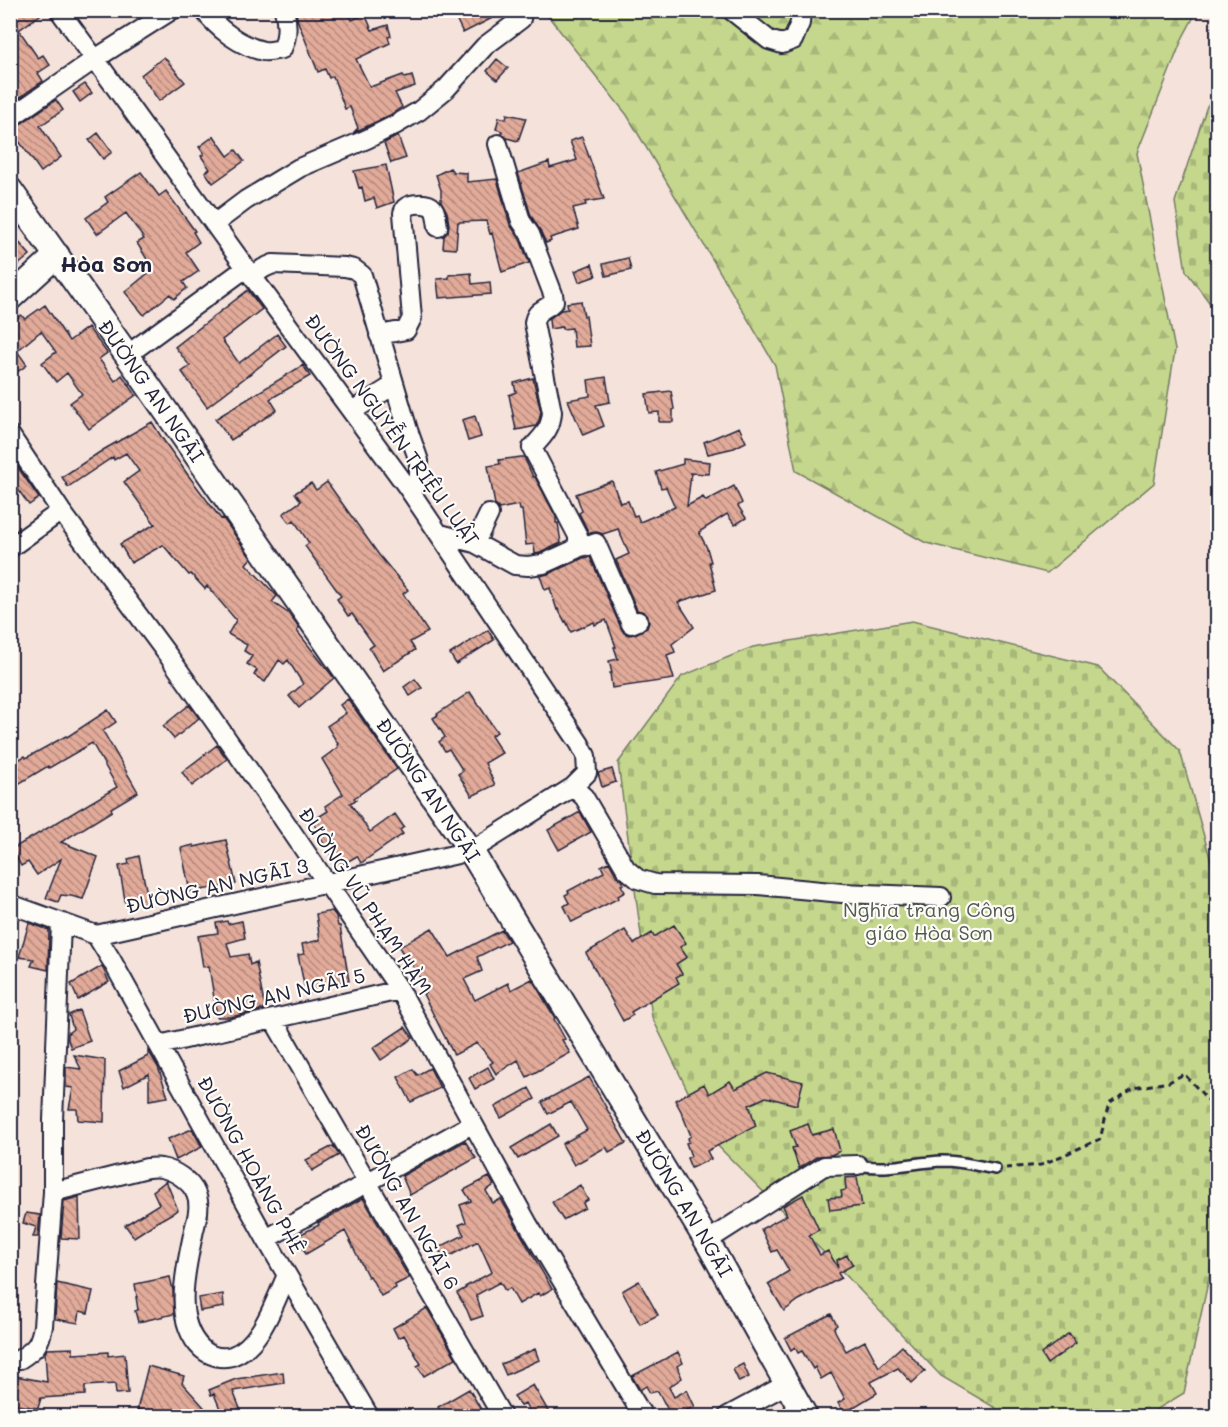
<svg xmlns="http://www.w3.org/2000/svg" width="1228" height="1427" viewBox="0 0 1228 1427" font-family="Mali,sans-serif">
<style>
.forest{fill:url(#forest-firs);stroke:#737c64;stroke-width:1.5}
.cemetery{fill:url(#cemetery-stones);stroke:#737c64;stroke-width:1.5}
.building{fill:url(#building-back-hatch);stroke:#22223b;stroke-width:1.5}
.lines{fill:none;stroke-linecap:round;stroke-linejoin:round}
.service-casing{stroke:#22223b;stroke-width:14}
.minor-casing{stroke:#22223b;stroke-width:22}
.secondary-casing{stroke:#22223b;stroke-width:28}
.path{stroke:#22223b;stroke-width:3;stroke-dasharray:6 4.5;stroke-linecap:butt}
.service{stroke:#fdfcf7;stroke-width:9}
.minor{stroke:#fdfcf7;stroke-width:18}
.secondary{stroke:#fdfcf7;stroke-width:24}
.labels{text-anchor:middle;stroke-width:4.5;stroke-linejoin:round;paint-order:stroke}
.street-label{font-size:20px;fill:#22223b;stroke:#fdfcf7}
.park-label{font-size:20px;fill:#535853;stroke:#fdfcf7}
.quarter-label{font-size:22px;font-weight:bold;fill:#22223b;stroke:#fdfcf7}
</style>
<defs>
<pattern id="forest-firs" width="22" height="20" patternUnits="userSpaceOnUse" patternTransform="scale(1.5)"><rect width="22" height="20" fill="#c4d78c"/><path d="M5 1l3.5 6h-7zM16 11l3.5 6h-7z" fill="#a8b87a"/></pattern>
<pattern id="cemetery-stones" width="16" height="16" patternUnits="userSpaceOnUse" patternTransform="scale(1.5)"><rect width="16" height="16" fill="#c4d78c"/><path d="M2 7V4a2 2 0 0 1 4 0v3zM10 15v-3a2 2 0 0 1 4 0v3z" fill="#a8b87a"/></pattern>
<pattern id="building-back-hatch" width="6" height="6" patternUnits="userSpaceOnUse" patternTransform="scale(1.5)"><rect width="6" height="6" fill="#e1aa99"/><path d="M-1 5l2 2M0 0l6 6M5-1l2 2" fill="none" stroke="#b68a7e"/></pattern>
</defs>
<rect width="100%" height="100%" fill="#f5e3db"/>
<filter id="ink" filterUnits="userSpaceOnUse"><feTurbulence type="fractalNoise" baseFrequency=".0167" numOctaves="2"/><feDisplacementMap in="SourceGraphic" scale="12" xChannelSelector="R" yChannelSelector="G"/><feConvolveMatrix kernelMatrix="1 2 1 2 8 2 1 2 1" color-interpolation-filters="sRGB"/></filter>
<g filter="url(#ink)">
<path class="forest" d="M544 11H1197L1183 37 1137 153 1175 350 1154 483 1047 573 926 543 796 471 775 365 627 115Z"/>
<path class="cemetery" d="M1217 98V313L1186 271 1175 202 1207 106Z
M912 621 1098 667 1180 751 1218 886 1217 1228 1215 1250 1184 1393 1146 1416H1009L941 1376 839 1268 711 1139 652 1017 618 763 682 676 753 647Z"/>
<path class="building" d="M15 10H47L19 30 38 58 43 55 50 65 38 73 43 81 10 104V14Z
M296 10H348L352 20 365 14 372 30 388 25 391 36 388 37 390 43 356 59 370 87 403 75 405 78 412 76 415 86 395 93 402 107 390 115 353 133 358 128 350 107 345 109 333 76 329 78 325 69 318 72 297 19Z
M452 10H508L463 33Z
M164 57 185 82 159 101 141 75Z
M497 59 508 68 497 80 487 71Z
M85 84 92 93 80 102 73 92Z
M56 100 63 110 40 126 61 157 41 172 19 141 17 142 10 133V129L16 127Z
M507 114 526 118 518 141 507 138 502 134V131L496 129 499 117 506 119Z
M98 133 112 152 103 159 89 140Z
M214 136 228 156 236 150 244 161 213 183 205 172 210 169 201 156 204 154 199 147Z
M398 136 406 158 391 163 384 143Z
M582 137 604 199 585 202 586 205 573 208 579 229 550 238 551 241 546 243 540 230 531 216 518 173 549 162 550 168 577 160 570 141Z
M386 165 394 202 377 208 374 198 365 201 362 187 359 188 354 171Z
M450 168 453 172 467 173V182L497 179 510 225 520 239 529 263 502 272 492 233 490 234 486 221 458 222 456 249 443 248 444 236 448 232 449 225 447 212 441 201V190L436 175Z
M141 172 159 196 166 191 195 231 193 232 199 242 186 252 199 271 183 282 187 288 174 299 170 294 144 315 125 292 153 269 137 243 144 239 126 213 97 234 86 218 108 202 105 197Z
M10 232 30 255 10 272Z
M628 258 631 270 606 276 603 264Z
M592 264 596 276 579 282 575 271Z
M471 273 472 284 490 282 491 294 439 298 437 279 449 278V275Z
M248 290 262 309 222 340 239 363 277 334 286 346 207 407 182 372 190 366 175 347Z
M581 301 584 316H586L590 346 574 347 572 328 562 329V327L550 329 549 319 561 310 568 309 567 303Z
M45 305 69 341 88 327 107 353 99 359 115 381 122 375 136 395 89 429 70 403 82 394 67 373 56 382 42 363 56 352 41 331 17 351 27 365 10 377V324L21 315 25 319Z
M303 365 310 376 270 399 277 410 231 440 215 419Z
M606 377 610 402 596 405 604 426 583 435 568 400 590 396 588 380Z
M533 378 541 412 539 420 536 426 516 430 509 395 516 392 514 383Z
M671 391 674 409 673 410V422H659V412L649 413 646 394Z
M475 416 481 437 468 441 462 420Z
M152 422 162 438 188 475 221 519 223 518 251 558 246 564 277 596 272 602 288 613 299 628 297 631 334 678 299 708 289 696 303 684 288 660 284 664 279 660 265 682 254 675 257 670 247 664 252 656 244 651 247 645 228 634 236 620 207 586 205 589 191 574 189 575 163 545 131 563 120 544 155 524 124 482 139 471 126 453 114 460 113 457 68 487 62 477 103 450Z
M739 427 746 442 734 448 708 454 704 442Z
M10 456 39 498 29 505 10 478Z
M521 457H524L533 477H535L556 517V523H558L561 543 540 553 535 554 534 544 526 545 522 510H520L519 505 499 509 495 505 488 466 500 464 499 460Z
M683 459 710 462 709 474 690 473 691 475 687 506 703 497 706 501 734 486 742 503 738 506 746 518 735 525 727 514 699 532 707 548 711 562H709L716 590 678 602 694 627 672 644 675 652 667 655 674 679 612 688 610 673H612L609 661 618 659 614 647H616L606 620 595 625 594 622 571 632 566 621 565 622 558 609 557 610 550 588 545 590 540 576 548 574 583 558 590 557 621 628 624 633 629 635 635 634 647 628 649 622 648 616 644 612 637 610 616 560 629 554 618 529 603 534 597 532 589 533 579 513 582 511 576 494 612 481 620 503 628 501 634 516 637 515 640 522 675 507 666 487 661 488 656 472 683 464Z
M327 482 379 555 408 590 403 594 428 632 410 642 415 650 383 671 369 648 374 645 352 614 348 616 337 599 341 596 305 546 309 543 294 520 290 523 283 514 301 501 295 493 311 483 316 490Z
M488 630 494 640 456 664 450 654Z
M415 679 422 688 410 696 404 687Z
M470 692 497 732 491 736 502 753 485 763 495 785 472 796 458 774 463 771 449 749 445 751 439 742 445 737 433 718 438 715 437 714Z
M348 699 397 769 354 798 356 800 350 803 370 832 395 814 404 827 400 830 403 834 361 863 357 856 338 867 319 836 321 835 312 821 328 811 325 806 343 794 322 759 338 747 337 745 338 744 327 726 346 713 340 705Z
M189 705 199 718 174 739 163 726Z
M108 710 116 722 103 731 138 792 111 808 112 811 61 842 98 857 83 899 71 896 61 895 58 902 46 898 61 859 37 875 28 862 21 866 12 849 117 787 92 743 49 768 48 766 10 789V764L25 756 26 758 66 736 67 737Z
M217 745 227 759 192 786 182 772Z
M612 769 616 782 602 787 598 773Z
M580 812 591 832 559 850 548 830Z
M226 840 236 884 190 892 181 848 194 845V847Z
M139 856 149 903 126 906 119 866 129 864 128 859Z
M609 862 616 875 622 880 624 884 621 885 625 892 618 896 619 898 572 922 564 906 569 903 565 895 569 893 568 891 604 872 601 866Z
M332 911 336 916 338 926H340L349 981 317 987 318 992 306 994 298 955 304 954 302 944 320 940 316 914Z
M227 921 228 924 242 921 245 938 227 943 231 957 248 954 250 965 256 962 265 1009 231 1017H217L209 966 203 967 198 936 218 933 216 923Z
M29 923 49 930 48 970 31 966 34 959 19 957Z
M674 925 686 943 680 947 687 957 676 964 682 974 676 977 679 983 631 1012 633 1015 623 1021 586 953 625 930 634 944 652 933 654 937Z
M432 928 450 957 502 930 509 941 477 957 482 971 464 979 475 1000 508 983 511 990 532 979 555 1018 554 1019 565 1039 562 1040 570 1053 527 1077 518 1060 496 1074 490 1064 493 1062 477 1043 454 1055 423 994 426 993 420 982 422 981 408 958 406 959 399 947Z
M102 966 109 982 78 1000 71 984Z
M79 1010 90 1041 71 1048 68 1040V1033L73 1029 69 1015Z
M405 1027 413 1038 381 1060 373 1048Z
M148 1050 158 1067 168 1097 149 1100V1074L124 1087 119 1071 148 1056Z
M74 1055 105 1060 104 1122 78 1120 77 1109H69L73 1088 66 1087V1067L81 1069Z
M488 1067 494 1079 475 1089 469 1078Z
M430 1068 440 1088 411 1102 398 1077 413 1069 417 1075Z
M767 1073 803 1082 797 1105 766 1097 749 1105 756 1126 707 1151 711 1159 691 1168 687 1158 691 1156 686 1143 689 1142 688 1138 691 1136 681 1111 675 1100 704 1084 709 1094 730 1081 735 1089Z
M589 1077 626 1143 609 1152 606 1147 574 1165 562 1144 587 1130 571 1102 548 1114 542 1102Z
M529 1088 535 1099 501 1118 495 1107Z
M551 1124 558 1136 518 1159 511 1148Z
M808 1124 812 1135 834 1129 840 1151 831 1155 818 1156 799 1168 792 1148 796 1147 790 1131Z
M192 1129 202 1147 176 1160 168 1139Z
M465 1141 476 1158 410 1195 402 1176Z
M333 1146 339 1155 312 1171 306 1160Z
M489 1177 494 1185 486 1191 493 1203 501 1199 552 1289 540 1296 538 1293 519 1304 510 1288 505 1291 500 1282 476 1295 483 1316 471 1320 467 1310 457 1293 466 1288 465 1287 492 1272 478 1241 444 1259 438 1248 464 1235 459 1225 466 1222 460 1205 471 1201 464 1190Z
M857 1177 862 1206 830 1210 828 1198 842 1197 841 1191 846 1190 845 1178Z
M166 1181 178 1210 157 1222 134 1237 125 1225 159 1204 153 1191Z
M580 1185 588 1200 583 1203 585 1208 563 1220 552 1202Z
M803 1195 819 1230 809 1235 820 1255 828 1251 838 1268 837 1260 847 1255 853 1265 838 1273 841 1278 799 1300 784 1311 768 1284 789 1271 777 1250 772 1252 761 1229 787 1215 783 1206Z
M79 1197 80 1239 61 1238 64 1201Z
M363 1198 409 1278 395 1285 396 1288 381 1296 370 1276 368 1277 345 1231 306 1254 297 1236 319 1225 318 1223Z
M26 1213 40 1215 38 1237H33L36 1227 23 1223Z
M170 1277 173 1290 174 1314 138 1322 135 1311 138 1310 136 1297H137L135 1284Z
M639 1281 658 1315 640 1324 622 1291Z
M57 1283 93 1291 88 1313 80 1311 78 1323 55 1319Z
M223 1294 224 1307 200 1311 198 1298Z
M427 1308 456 1358 424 1376 417 1366 421 1364 404 1335 398 1338 393 1328Z
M831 1314 837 1325 834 1327 835 1331 846 1351 865 1341 879 1367 902 1346 925 1371 912 1383 898 1368 871 1382 877 1393 844 1413 838 1403 845 1399 831 1373 821 1379 815 1367 813 1369 802 1351 798 1353 795 1347 791 1350 785 1338Z
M1069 1333 1076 1343 1047 1364 1041 1354Z
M73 1348V1354L108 1352V1356L125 1354 128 1393 116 1394 115 1384 85 1386V1395L41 1398 38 1408 10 1404V1375L47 1382 45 1353 47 1349Z
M535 1349 539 1360 506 1375 501 1364Z
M678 1352 683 1363 677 1366 682 1378 669 1387 674 1397 687 1390 695 1407 671 1416 658 1391 650 1393 646 1386 640 1390 632 1376Z
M743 1364 749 1377 739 1382 733 1369Z
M148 1366 184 1376 182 1383 212 1416H159L137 1410Z
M283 1372 284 1383 233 1391 243 1416H223L214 1394 211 1395 209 1390 236 1379Z
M533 1385 551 1416H532L525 1403 520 1406 514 1396Z
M469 1389 485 1416H443L438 1407Z"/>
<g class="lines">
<g class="service-casing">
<path id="service" d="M858 1165C887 1171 914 1162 943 1161 961 1161 978 1166 995 1169"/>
</g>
<g class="minor-casing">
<path id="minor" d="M204 10C217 29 241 46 263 51 269 52 276 50 282 49 288 36 288 24 284 10
M731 10 769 40 782 44 793 40 800 23 801 10
M10 118 95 59 172 10
M214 224 246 200 299 168 367 139 395 125 419 111 446 89 485 46 521 19
M252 276 264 268 273 264 345 267 354 269 362 275 408 430 419 461V479L411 492
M379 335 406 330 412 318 403 213C404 211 404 209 405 208 410 203 428 202 433 208 437 213 437 221 438 227
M127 355 246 268
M352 411 394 385
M10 435 61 511 170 658 279 813 400 990 528 1224 643 1416
M440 534 475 543 515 565 528 566 543 564 576 549 578 541V536L532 448C543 436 551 429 552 412L534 323C536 308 546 311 554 301L553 294 530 234 521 221 498 144
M578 541 581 547 588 544 589 546 596 543 631 624 638 621
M475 543 489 514
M10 548 61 511
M573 787 584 797 626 869 638 879 655 884 758 885 842 893 941 897
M10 904 96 935 471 851 573 787 587 773 586 756 580 744 408 488 246 268 95 59 59 10
M96 935 112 961 266 1239 369 1416
M273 1019 502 1416
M159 1045 400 990
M53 1192 147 1168C151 1168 156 1167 161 1168 174 1170 191 1181 196 1194 201 1205 197 1219 194 1230 187 1265 171 1320 202 1349 210 1356 221 1359 232 1356 261 1346 275 1301 287 1275
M266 1239 472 1124
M707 1241 824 1166 858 1165
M20 1359C36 1349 40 1344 43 1326L53 1192V1120L61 924
M728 1416 787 1384"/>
</g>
<g class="secondary-casing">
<path id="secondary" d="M10 190 127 355 471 851 707 1241 805 1416
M10 298 57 255"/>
</g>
<path class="path" d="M1006 1168 1041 1165 1100 1139 1109 1104 1134 1088 1169 1082 1184 1074 1209 1101 1218 1105"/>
<use href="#service" class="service"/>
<use href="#minor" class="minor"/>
<use href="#secondary" class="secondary"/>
</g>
</g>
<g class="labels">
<g class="street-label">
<text transform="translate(151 391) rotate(55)" y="7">ĐƯỜNG AN NGÃI</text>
<text transform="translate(392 430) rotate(54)" y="7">ĐƯỜNG NGUYỄN TRIỆU LUẬT</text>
<text transform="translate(428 790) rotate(56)" y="7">ĐƯỜNG AN NGÃI</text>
<text transform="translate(217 886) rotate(-13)" y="7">ĐƯỜNG AN NGÃI 3</text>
<text transform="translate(365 901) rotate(56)" y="7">ĐƯỜNG VŨ PHẠM HÀM</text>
<text transform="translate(274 996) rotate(-13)" y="7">ĐƯỜNG AN NGÃI 5</text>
<text transform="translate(251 1165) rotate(61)" y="7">ĐƯỜNG HOÀNG PHÊ</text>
<text transform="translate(684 1203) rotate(59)" y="7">ĐƯỜNG AN NGÃI</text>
<text transform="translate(407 1207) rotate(60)" y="7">ĐƯỜNG AN NGÃI 6</text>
</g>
<g class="park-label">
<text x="929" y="917">Nghĩa trang Công<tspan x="929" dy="23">giáo Hòa Sơn</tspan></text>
</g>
<g class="quarter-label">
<text x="106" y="272">Hòa Sơn</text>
</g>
</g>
<rect width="1228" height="1427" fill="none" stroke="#fdfcf7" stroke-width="36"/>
<rect x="18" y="18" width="1192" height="1391" fill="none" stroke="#22223b" stroke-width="2" filter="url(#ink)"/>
</svg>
